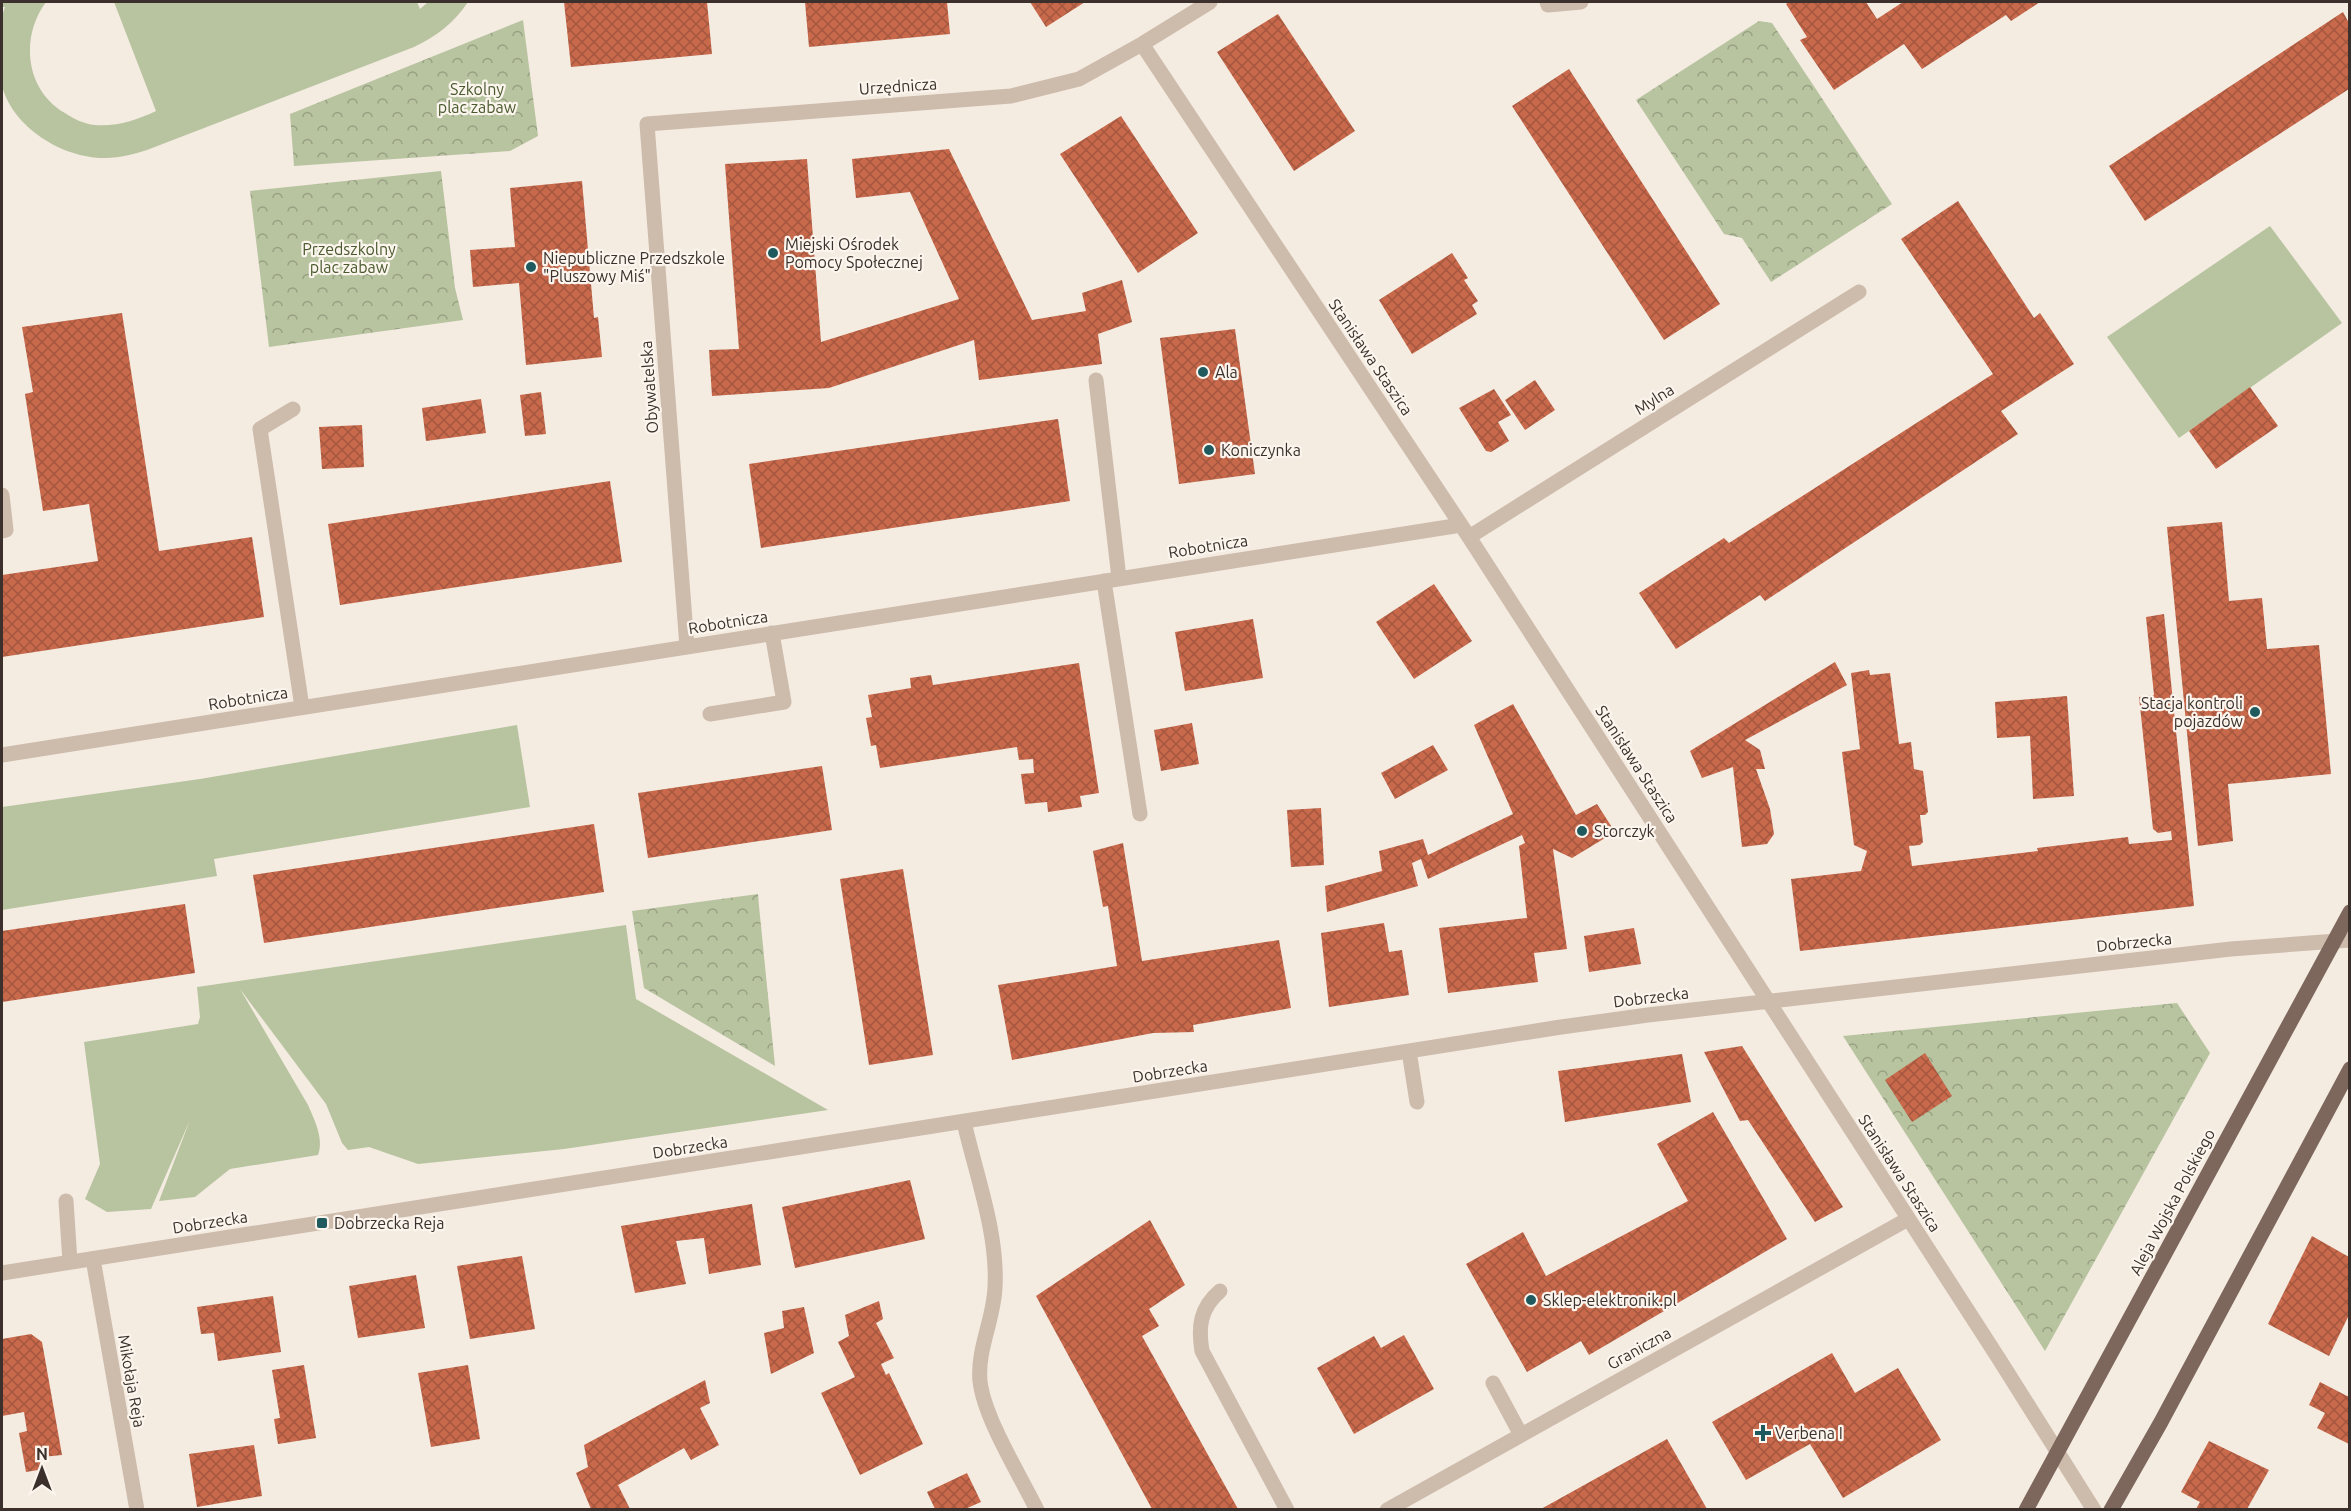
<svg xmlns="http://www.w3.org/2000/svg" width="2351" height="1511" viewBox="0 0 2351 1511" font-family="Ubuntu,sans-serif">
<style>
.grass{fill:#b8c4a0}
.forest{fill:url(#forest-crowns)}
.building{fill:url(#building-cross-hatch)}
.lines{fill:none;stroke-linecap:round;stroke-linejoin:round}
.minor{stroke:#cdbbac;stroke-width:15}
.major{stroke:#7d675c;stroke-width:15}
.poi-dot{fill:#1f5a5e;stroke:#fbf5ee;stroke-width:2}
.labels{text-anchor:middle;stroke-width:4.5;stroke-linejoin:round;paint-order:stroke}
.street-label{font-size:16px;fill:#3b302b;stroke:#fbf5ee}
.park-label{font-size:16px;fill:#4a5a2e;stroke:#fbf5ee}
.poi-label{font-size:16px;fill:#3b302b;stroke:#fbf5ee;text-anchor:start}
</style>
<defs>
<pattern id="forest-crowns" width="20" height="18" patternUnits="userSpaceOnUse" patternTransform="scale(1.5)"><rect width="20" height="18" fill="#b8c4a0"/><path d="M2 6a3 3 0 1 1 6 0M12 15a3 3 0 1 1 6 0" fill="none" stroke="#97a083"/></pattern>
<pattern id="building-cross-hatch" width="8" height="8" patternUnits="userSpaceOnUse" patternTransform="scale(1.5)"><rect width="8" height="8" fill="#c8694b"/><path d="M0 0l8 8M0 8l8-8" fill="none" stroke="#a4573f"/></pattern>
</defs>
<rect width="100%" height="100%" fill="#f4ebe1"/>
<path class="grass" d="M2 2H46C20 37 25 90 65 113 74 119 84 124 95 125 116 127 137 120 156 111L114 2H417L420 9 428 2H468C454 23 437 36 414 47L147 150C134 154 120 158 106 158 64 159 13 128 2 86 0 69 2 34 2 16L5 7H2Z
M2270 226 2342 323 2179 438 2107 337Z
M517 725 530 807 214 859 217 876 2 910V807L200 779Z
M626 925 636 999 828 1110 564 1149 418 1164 369 1147 348 1150 342 1143 326 1104 240 989 308 1105C315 1121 324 1139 318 1155L230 1169 195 1197 159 1201 190 1120 151 1209 107 1212 85 1199 100 1164 84 1042 198 1024 200 1017 197 987Z"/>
<path class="forest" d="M523 20 538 136 510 151 294 166 290 114Z
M1759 21 1772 23 1892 204 1771 282 1742 238 1724 234 1636 100Z
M441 171 455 288 463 320 269 347 250 191Z
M758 894 759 906 775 1066 644 988 632 911Z
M2177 1003 2210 1053 2045 1351 1843 1036Z"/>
<path class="building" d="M564 2H707L712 54 571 67Z
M805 2H947L950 34 809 47Z
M1030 2H1085L1046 27Z
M1789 2H1866L1877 19 1903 2H2040L2011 21 2006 15 1922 69 1904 44 1834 90 1800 40 1807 37 1786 4Z
M2343 12 2349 23V89L2145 221 2109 166Z
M1278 14 1355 131 1294 171 1217 52Z
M1569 69 1720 304 1664 340 1512 106Z
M1121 116 1198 233 1138 273 1060 154Z
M949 149 1032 320 1086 311 1082 293 1122 280 1132 322 1098 334 1102 364 979 380 974 340 829 388 712 396 709 350 739 349 725 164 807 159 821 342 959 299 910 192 856 198 852 159Z
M582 181 594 318 598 317 602 357 526 365 519 283 473 287 470 250 515 247 510 188Z
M1958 201 2034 318 2040 313 2074 364 2001 411 2018 434 1765 601 1760 595 1676 649 1639 593 1724 538 1729 543 1993 374 1901 239Z
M1452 253 1468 278 1464 280 1478 301 1472 305 1477 314 1412 354 1379 300Z
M122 313 159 551 252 537 264 617 2 657V575L98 561 89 504 43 511 25 394 33 392 22 327Z
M1235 329 1255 474 1179 484 1160 338Z
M1535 380 1555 410 1525 430 1505 400Z
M2250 387 2278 426 2216 469 2189 431Z
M1494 389 1511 415 1498 422 1509 441 1491 452 1486 451 1459 408Z
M541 392 546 434 525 436 520 395Z
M481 399 486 433 426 441 422 408Z
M1058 419 1070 501 761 548 749 464Z
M362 425 364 467 322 469 319 427Z
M610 481 622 562 340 605 328 524Z
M2222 522 2229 601 2262 598 2267 649 2319 645 2331 774 2228 784 2233 841 2198 846 2167 527Z
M1434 584 1472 641 1414 679 1376 622Z
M2164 614 2194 906 1800 951 1791 879 1861 871 1867 851 1854 845 1842 752 1860 749 1851 673 1869 670 1870 675 1890 673 1899 744 1911 742 1914 769 1923 771 1928 812 1925 815H1920L1923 842 1920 845 1909 846 1912 866 2038 851 2037 848 2128 837 2129 844 2172 840 2171 831 2158 833 2153 829 2139 697 2154 695 2146 617Z
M1253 619 1263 678 1185 691 1175 632Z
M1835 662 1847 685 1745 740 1760 750 1765 769H1756L1770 809 1774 834 1767 844 1742 847 1733 767 1702 778 1690 751Z
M1079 663 1099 793 1080 796 1082 807 1048 812 1047 802 1025 804 1021 774 1034 773 1033 759 1019 760 1017 747 880 768 876 745 871 746 866 718 872 717 868 695 911 688 910 678 931 675 933 685Z
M2067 696 2074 796 2033 799 2030 736 1997 738 1995 702Z
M1513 704 1576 815 1597 804 1615 832 1572 858 1553 849 1567 949 1534 953 1538 982 1448 993 1439 928 1527 918 1519 846 1525 843 1522 835 1428 879 1421 859 1412 863 1418 886 1327 912 1325 886 1382 871 1379 851 1423 839 1428 855 1513 814 1474 725Z
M1192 723 1199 764 1161 771 1154 730Z
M1433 745 1448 770 1395 799 1381 773Z
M822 766 832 830 648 858 638 793Z
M1321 808 1324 865 1291 867 1287 810Z
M594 824 604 892 264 943 253 875Z
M1123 843 1142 961 1279 940 1291 1008 1193 1025 1194 1032 1153 1033 1012 1060 998 985 1117 966 1108 906 1103 907 1093 851Z
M903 869 933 1055 869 1065 840 879Z
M185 904 195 973 2 1002V931Z
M1384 923 1389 952 1402 950 1409 995 1329 1007 1321 933Z
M1634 928 1641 964 1589 972 1584 936Z
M1742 1046 1843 1207 1815 1222 1748 1120 1740 1121 1704 1052Z
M1925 1053 1952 1096 1912 1122 1885 1080Z
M1682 1054 1691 1102 1565 1122 1558 1071Z
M1713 1112 1787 1239 1589 1355 1581 1341 1527 1372 1466 1264 1523 1232 1546 1276 1688 1201 1657 1144Z
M910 1180 925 1239 795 1268 782 1207Z
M752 1204 761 1265 709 1274 704 1238 676 1241 686 1284 635 1293 621 1226Z
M1150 1220 1185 1285 1149 1309 1159 1326 1142 1336 1238 1509H1152L1036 1296Z
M2312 1236 2349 1257V1315L2329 1356 2268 1324Z
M522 1256 535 1329 470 1339 457 1266Z
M416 1275 425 1328 358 1338 349 1286Z
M273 1296 281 1352 218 1361 214 1333 201 1334 197 1307Z
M879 1301 883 1319 876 1323 894 1358 881 1364 886 1375 889 1373 923 1444 860 1475 821 1393 855 1377 838 1342 849 1336 845 1315Z
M804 1307 814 1353 771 1374 764 1333 784 1328 782 1311Z
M31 1334 42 1342 62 1455 42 1457 44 1469 26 1472 19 1433 27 1431 24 1412 2 1416V1339Z
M1404 1335 1434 1389 1354 1434 1317 1368 1374 1336 1381 1348Z
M1832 1353 1855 1393 1898 1368 1941 1440 1843 1498 1810 1444 1746 1480 1712 1422Z
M304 1365 316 1438 278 1444 274 1419 280 1418 272 1370Z
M468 1365 480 1439 431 1447 418 1373Z
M705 1380 710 1403 700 1408 719 1445 691 1460 684 1448 618 1485 630 1509H591L576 1473 588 1467 584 1445Z
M2320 1382 2349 1397V1444L2317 1428 2325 1413 2309 1405Z
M1667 1439 1707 1509H1541Z
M2209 1441 2269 1470 2247 1509H2196L2200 1502 2181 1492Z
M254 1445 262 1496 197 1507 189 1454Z
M967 1473 981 1502 965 1509H935L927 1492Z"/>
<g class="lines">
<path class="minor" d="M1547 2 1548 5 1581 2
M1142 44 1469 537 1999 1359 2094 1510
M1096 380 1119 578
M293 409 260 429 302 707
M2 495 6 530 2 531
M1469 537 1859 292
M1104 581 1140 814
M687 647 647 124 1011 96 1079 79 1142 44 1210 2
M710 714 784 702 772 633
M2 755 1461 525
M1409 1051 1417 1102
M964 1122C976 1175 998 1233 995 1287 994 1319 977 1349 980 1381 984 1418 1020 1475 1037 1510
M66 1201 70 1262
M93 1259 137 1510
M2 1273 1561 1027 1648 1015 2231 949 2350 940
M1220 1291C1200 1308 1198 1327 1202 1351L1287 1510
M1493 1383 1521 1435
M1387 1510 1908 1219"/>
<path class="major" d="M2026 1510 2350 912
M2111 1510 2161 1422 2350 1069"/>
</g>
<g class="poi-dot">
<circle cx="773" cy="253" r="6"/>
<circle cx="531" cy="267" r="6"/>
<circle cx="1203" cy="372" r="6"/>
<circle cx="1209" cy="450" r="6"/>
<circle cx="2255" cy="712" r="6"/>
<circle cx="1582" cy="831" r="6"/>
<rect x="316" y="1217" width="12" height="12" rx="3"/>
<circle cx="1531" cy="1300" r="6"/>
<path d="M1760 1424h6v6h6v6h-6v6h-6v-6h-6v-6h6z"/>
</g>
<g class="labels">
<g class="street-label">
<text transform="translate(898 86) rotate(-4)" y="6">Urzędnicza</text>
<text transform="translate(1371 357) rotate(56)" y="6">Stanisława Staszica</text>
<text transform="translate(649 387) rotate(-94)" y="6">Obywatelska</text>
<text transform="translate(1654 399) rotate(-32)" y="6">Mylna</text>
<text transform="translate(1208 546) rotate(-9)" y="6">Robotnicza</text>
<text transform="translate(728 622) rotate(-9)" y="6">Robotnicza</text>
<text transform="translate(248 698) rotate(-9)" y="6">Robotnicza</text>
<text transform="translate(1637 764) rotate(57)" y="6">Stanisława Staszica</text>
<text transform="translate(2134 942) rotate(-6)" y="6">Dobrzecka</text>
<text transform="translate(1651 997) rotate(-7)" y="6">Dobrzecka</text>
<text transform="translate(1170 1071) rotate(-9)" y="6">Dobrzecka</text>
<text transform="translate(690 1147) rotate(-9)" y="6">Dobrzecka</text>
<text transform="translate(1900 1173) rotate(57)" y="6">Stanisława Staszica</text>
<text transform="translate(2172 1202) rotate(-62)" y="6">Aleja Wojska Polskiego</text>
<text transform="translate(210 1222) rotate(-9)" y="6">Dobrzecka</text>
<text transform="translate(1639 1348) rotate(-29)" y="6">Graniczna</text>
<text transform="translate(132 1381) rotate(80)" y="6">Mikołaja Reja</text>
</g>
<g class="park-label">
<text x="477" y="95">Szkolny<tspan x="477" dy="18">plac zabaw</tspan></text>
<text x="349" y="255">Przedszkolny<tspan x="349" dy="18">plac zabaw</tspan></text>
</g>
<g class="poi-label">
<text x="785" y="250">Miejski Ośrodek<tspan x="785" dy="18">Pomocy Społecznej</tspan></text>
<text x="543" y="264">Niepubliczne Przedszkole<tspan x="543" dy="18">"Pluszowy Miś"</tspan></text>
<text x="1215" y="378">Ala</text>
<text x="1221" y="456">Koniczynka</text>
<text x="2243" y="709" text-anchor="end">Stacja kontroli<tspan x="2243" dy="18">pojazdów</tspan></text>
<text x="1594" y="837">Storczyk</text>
<text x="334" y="1229">Dobrzecka Reja</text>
<text x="1543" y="1306">Sklep-elektronik.pl</text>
<text x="1775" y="1439">Verbena I</text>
</g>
</g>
<rect width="2351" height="1511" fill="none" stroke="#3b302b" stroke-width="6"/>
<g transform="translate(42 1469)" stroke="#fbf5ee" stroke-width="4.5" paint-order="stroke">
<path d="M0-4.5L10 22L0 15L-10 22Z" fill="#3b302b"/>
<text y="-9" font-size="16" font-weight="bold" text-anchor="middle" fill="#3b302b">N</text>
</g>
</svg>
